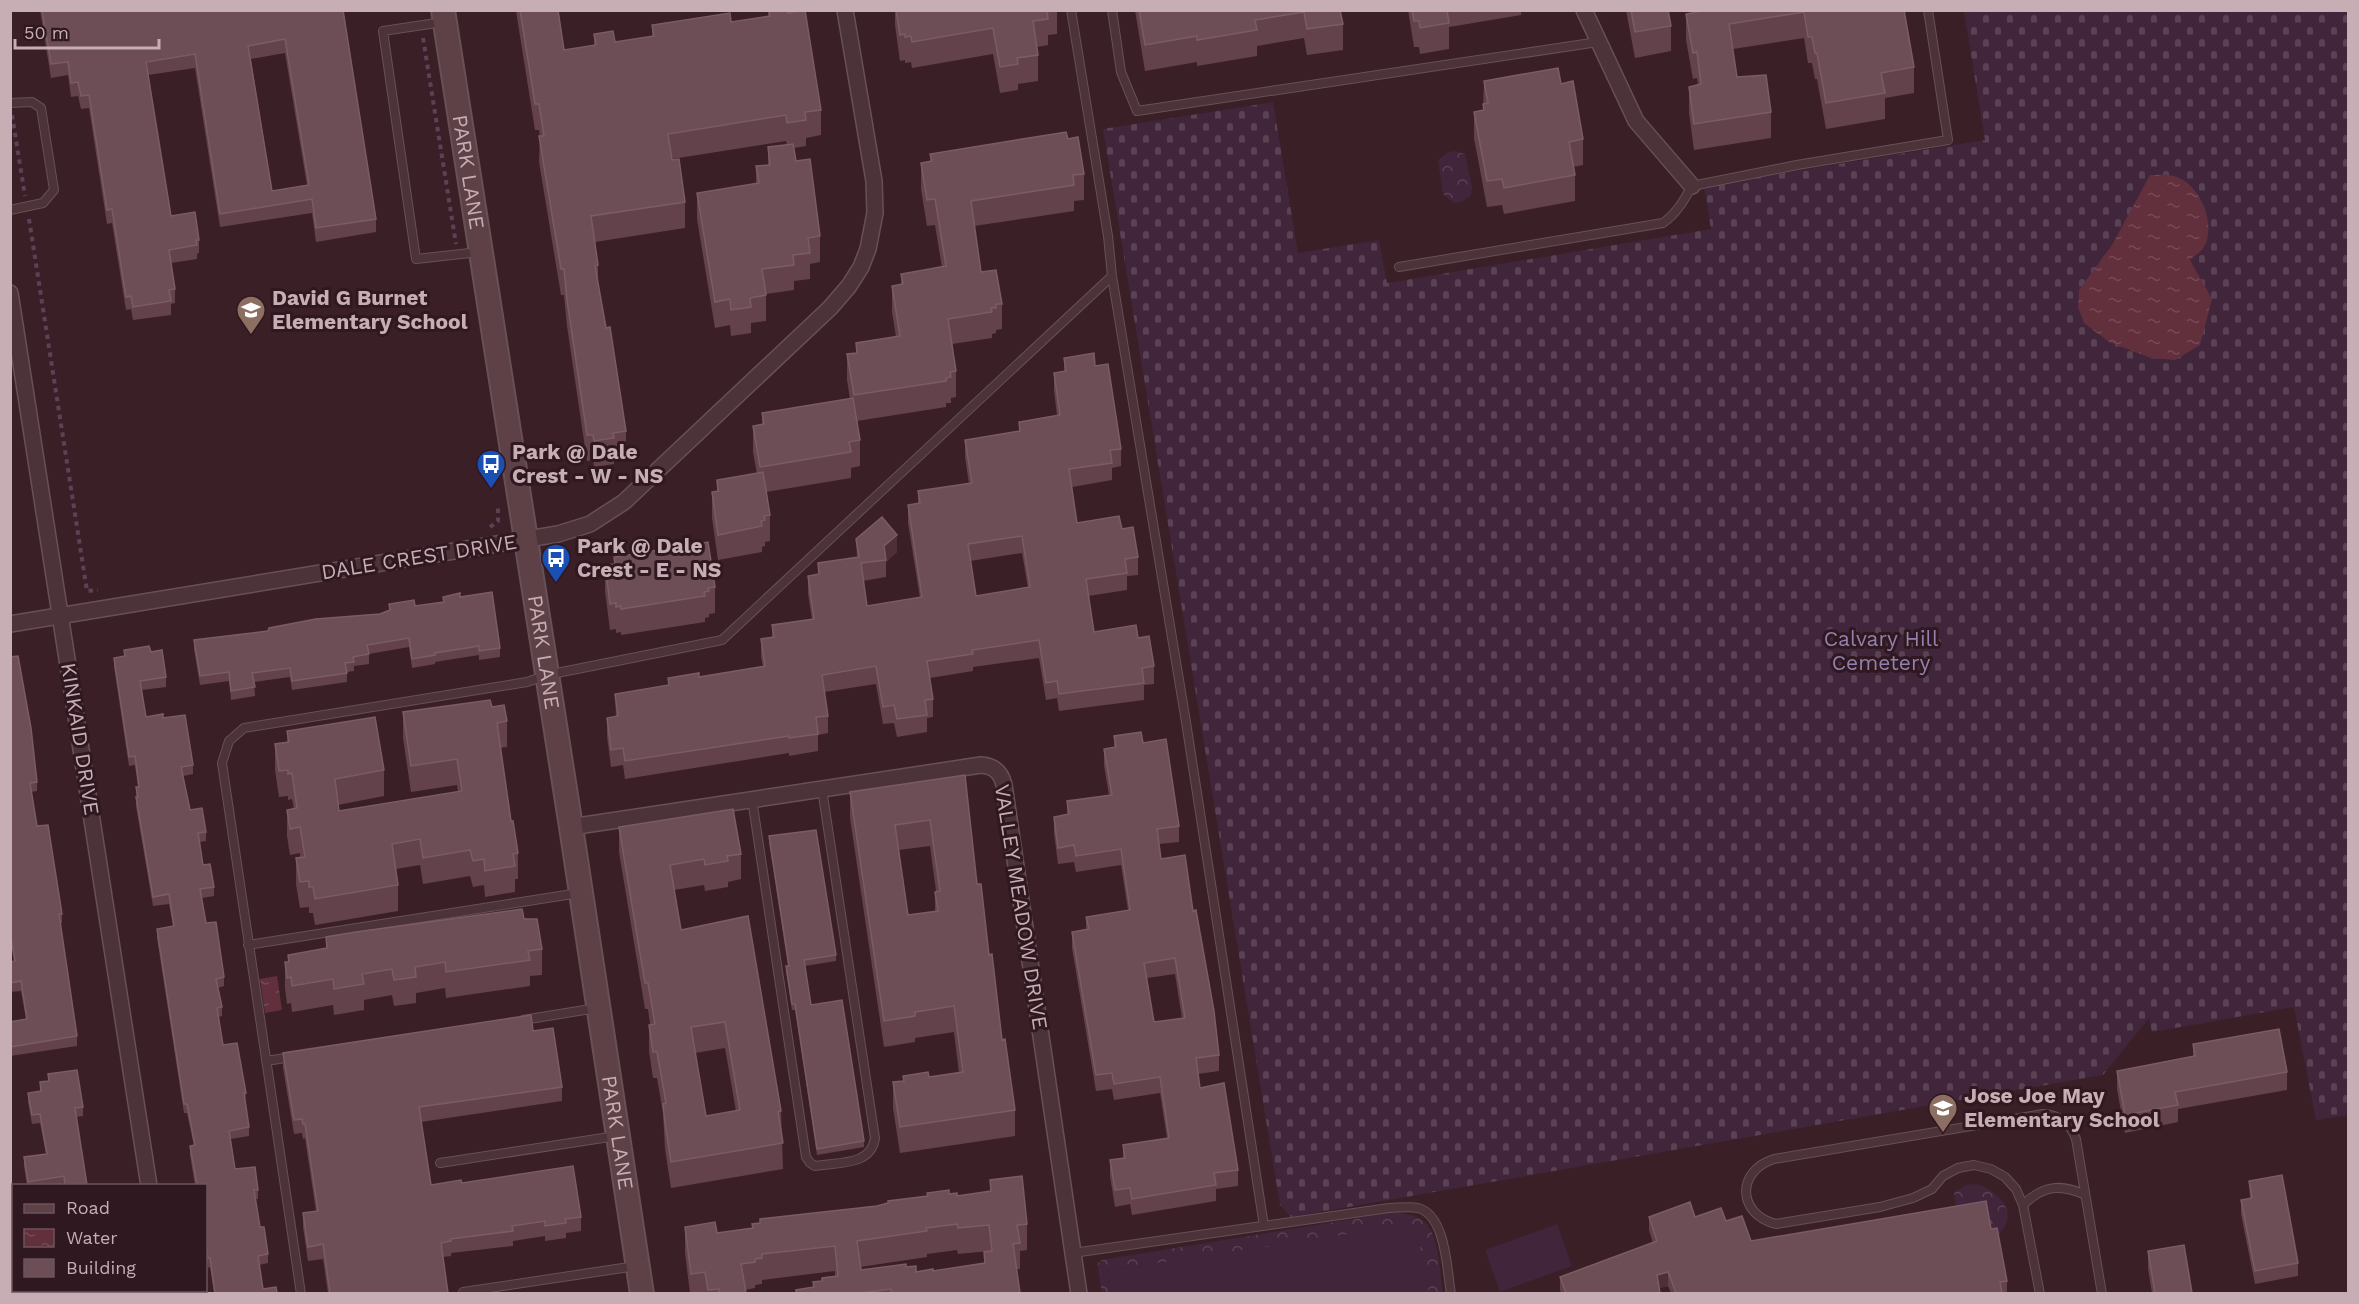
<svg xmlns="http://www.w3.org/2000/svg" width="2359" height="1304" viewBox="0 0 2359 1304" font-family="'Work Sans',sans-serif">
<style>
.forest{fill:url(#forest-crowns)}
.cemetery{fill:url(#cemetery-stones)}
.garden{fill:#40253b}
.water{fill:url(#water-ripples)}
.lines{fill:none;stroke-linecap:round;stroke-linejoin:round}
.lane-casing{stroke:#685057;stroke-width:10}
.street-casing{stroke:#685057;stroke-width:18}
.secondary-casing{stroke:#685057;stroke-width:26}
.path{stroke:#5d4256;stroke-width:4;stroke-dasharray:4.5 4.5;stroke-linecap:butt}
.lane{stroke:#4b3339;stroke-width:8}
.street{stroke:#4b3339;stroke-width:15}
.secondary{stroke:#5e4047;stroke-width:22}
.wall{fill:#63424b;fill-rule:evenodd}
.shaded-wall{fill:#4e2f38}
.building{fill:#6d4e56;stroke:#7b5c65;stroke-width:1.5;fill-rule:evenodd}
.labels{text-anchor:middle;stroke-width:6;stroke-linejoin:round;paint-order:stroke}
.street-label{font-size:21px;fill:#c7adb4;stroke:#2f181f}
.poi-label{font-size:21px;font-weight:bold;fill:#c7adb4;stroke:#2f181f;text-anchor:start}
.park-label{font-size:21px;fill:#9281ae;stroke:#2f181f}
</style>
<defs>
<pattern id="forest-crowns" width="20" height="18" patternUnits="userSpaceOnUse" patternTransform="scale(1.5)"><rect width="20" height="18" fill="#40253b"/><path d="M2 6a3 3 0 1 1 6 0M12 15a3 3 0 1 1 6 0" fill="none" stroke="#5a4255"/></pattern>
<pattern id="cemetery-stones" width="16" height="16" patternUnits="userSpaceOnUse" patternTransform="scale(1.5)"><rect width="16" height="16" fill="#40253b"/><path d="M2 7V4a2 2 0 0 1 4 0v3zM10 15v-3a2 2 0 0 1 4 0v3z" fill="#5a4255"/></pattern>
<pattern id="water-ripples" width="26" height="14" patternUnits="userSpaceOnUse" patternTransform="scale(1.5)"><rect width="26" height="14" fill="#622f3d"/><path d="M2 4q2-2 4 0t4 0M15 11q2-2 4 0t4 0" fill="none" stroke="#774a57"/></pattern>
</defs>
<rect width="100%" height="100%" fill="#3b1f27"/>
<path class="forest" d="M1455 151 1465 154 1472 187 1471 195 1462 202 1454 203 1443 194 1438 160 1447 153Z
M1977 1184C1992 1189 2014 1205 2006 1224 2004 1228 2000 1232 1998 1236L1958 1219 1954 1193 1966 1185Z
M1396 1212C1405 1214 1415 1215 1423 1221 1439 1231 1440 1275 1443 1293H1102L1097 1264 1102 1260Z"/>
<path class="cemetery" d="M1964 11H2348V1115L2316 1120 2294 1007 2152 1032 2149 1018 2103 1075 1291 1217 1280 1205 1103 129 1273 102 1298 253 1379 240 1387 283 1711 229 1704 186 1985 140Z"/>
<path class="garden" d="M1557 1224 1572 1266 1500 1292 1485 1250Z
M1394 1227 1409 1231 1419 1243 1429 1293H1110L1107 1271Z"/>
<path class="water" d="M2150 175C2157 175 2166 174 2174 176 2200 183 2217 224 2204 247 2201 252 2194 256 2190 260L2212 299 2200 345 2175 360 2151 358 2109 342 2084 323 2078 307 2079 290 2112 245Z
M277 976 282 1010 265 1013 260 979Z"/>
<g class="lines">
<g class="lane-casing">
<path id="lane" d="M1071 10 1108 236 1112 276 1186 722 1264 1226
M1112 10 1121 72 1137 111 1598 42
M443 22 383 31 416 259 479 252
M10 103 32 102 41 108 54 190 43 203 10 210
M1399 267 1663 223C1677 213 1684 200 1692 186L1797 165 1948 140 1928 10
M752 799 806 1157 810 1163 815 1166C839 1162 871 1166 875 1138L822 789
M248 945 579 893
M523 1020 597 1008
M266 1061 292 1057
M440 1163 616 1136
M2023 1205C2042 1186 2061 1183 2085 1195
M10 1232 14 1251
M1073 1253 1389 1208C1398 1208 1409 1206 1418 1208 1446 1215 1447 1270 1451 1294
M20 1290V1294
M463 1292 636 1266
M301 1294 222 763 229 741 244 728 527 682 547 675 722 640 1112 276
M2040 1294 2023 1205 2016 1189 2005 1177 1991 1169 1974 1165 1958 1168 1943 1176 1932 1189 1913 1198 1880 1207 1776 1224C1737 1214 1736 1171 1774 1159L2043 1114C2060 1115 2070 1123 2076 1139L2102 1294"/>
</g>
<g class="street-casing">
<path id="street" d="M1584 10 1636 121 1692 186
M10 293 149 1186
M10 624 558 534 590 524 624 502 830 308 849 286 861 267 868 249 875 213 874 181 845 10
M571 827 981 765C994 766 1001 772 1004 785L1079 1294
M166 1290V1294"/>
</g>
<g class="secondary-casing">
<g id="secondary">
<path id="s1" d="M443 10 571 827 642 1294"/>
</g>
</g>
<path class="path" d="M423 38 456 244
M12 115 25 196
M29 219 87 591 98 590
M490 527 498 521V506"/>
<use href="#lane" class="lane"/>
<use href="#street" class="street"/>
<use href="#secondary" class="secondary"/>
</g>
<path class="wall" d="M40 10H343L376 219V232L316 242 312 213 220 227 195 68 148 75 171 216 199 240V253L197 254V259L171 263 175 289V303L171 304V315L133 320 131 309 126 310 112 223 107 224 89 108 81 109 78 96 71 97 68 75 51 78ZM285 53 307 185 272 191 251 59Z
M513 10H558L564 50 594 45V34L615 42 652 36V25L731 22 768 16V10H788L821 110V135L806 138V146L794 148 796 161 820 236V262L810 264V279L794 281V290L766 294V321L751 323V333L731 336 730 325 715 328 697 219V193L756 184V166L768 165V147L787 145 786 141 672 159 685 202V228L595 242 598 265V285L626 431V457L614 459V464L594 467 593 460 587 461 567 326 564 295H561L539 162 540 136 539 130H535L516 11H513Z
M895 10H1057V34L1048 35V45L1037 47 1038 55V81L1018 84V90L1000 93 993 54 912 68 911 62 905 63V60L900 61 895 25Z
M1135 10H1340L1343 24V50L1307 55 1304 38 1257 46V56L1197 66V62L1145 71Z
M1408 10H1521V15L1449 27V49L1420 54 1419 47H1414Z
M1626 10H1668L1671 26V51L1635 58Z
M1904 10 1914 67V93L1885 98V119L1826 129 1817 79H1815L1812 63H1808L1804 38 1733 49 1737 77 1771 112V138L1694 150 1689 113V87L1698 85 1697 78 1693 79 1686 40V14Z
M1484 81 1561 84 1583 139V165L1573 167 1575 175V201L1504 214 1502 205 1487 207 1474 138V112L1483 110Z
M1068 139 1084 174V200L1074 201V211L974 226 981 272 1002 304V329L996 330V333L992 334V338L952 344 956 371V397L951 398V403H946V407L857 421 860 440V466L851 468V478L766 492 770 515V541L765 542V546L762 547V552L718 560 712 518V492L717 491V480L757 474 753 452V426L762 424V413L850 399 847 380V354L856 353V343L896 337 892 312V286L901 285V274L942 267 935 225 927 226 921 189V163L930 162V154Z
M1064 358 1095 366 1121 449V466L1112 468V480L1072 487 1077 523 1122 529 1138 557V575L1127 576V590L1088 596 1094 632 1138 638 1154 666V684L1144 685V700L1059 711 1057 698 1046 700 1039 658 973 667V671L930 678 933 699V717L927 718V732L897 737 894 723 883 724 876 684 824 692 828 716V733L818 735V751L789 756V753L625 779 623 765 611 767 607 736V718L616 717 615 694 668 685V678L699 677 763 667 761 656V639L772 637V625L812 619 808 594V576L818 575V563L857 558 856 539 897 552 886 562V577L863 581 867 606 920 598 908 523V505L918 503V491L969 484 965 457V440L1019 431V422L1057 415 1054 391V373L1064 372ZM1022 553 1028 588 976 596 970 561Z
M614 557 715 587V613L709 614V617L705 618V622L621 635V632L616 633V629L610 630 605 591V565L614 564Z
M443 597H460L500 648V657L479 660V655L435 662V664L412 668 409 647 369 654V664L354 666V671L347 672V682L292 690 290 677 254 682 255 696 231 700 229 681 200 685 194 649V640L268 631 380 614 389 610V604L415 606 443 602Z
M124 650 151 652 166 677V687L142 690 146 717 163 718 193 765V774L183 776 190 810 206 832V841L200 842 203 865 214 887V896L202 898 206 923 224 977V986L218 988 222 1007V1016L218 1017 223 1045 246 1093 245 1102 249 1127V1136L231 1139 235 1169 258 1190V1199H255L260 1227 268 1254V1263L259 1265 263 1289 277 1293H214L210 1267 208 1268 206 1251V1185H195L190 1155V1146H194L187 1113H184L157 938V929L173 926 169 904 153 906 136 806V787H138L135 765 129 766 114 667V658L124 656Z
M10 657 37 782V791L31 792 37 826 62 914V923H60L77 1036V1046L10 1056V1022L26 1019 21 991 10 992V962H14L10 939Z
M492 707 507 721V747L500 748 511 821 518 853V879H515V892L485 897 484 885 473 887 470 876 423 884 420 865 396 869 398 885V911L315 925 313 913H309V907L300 908 296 884V858L300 857V853L290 855 287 836V810L294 809 292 799 288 800V796L279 797 275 770V744L287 742V731L384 770V796L338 805 339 811 458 792 457 785 411 792 403 738V712Z
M1114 736 1143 743 1179 826V842L1159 844 1161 859 1193 911 1219 1055V1071L1198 1074 1200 1088 1238 1170V1186L1216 1189V1201L1132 1215 1130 1204 1115 1207 1110 1176V1160L1123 1158V1145L1167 1138 1160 1093 1114 1100 1112 1089 1096 1091 1072 948V932L1086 929V917L1128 910 1121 865 1076 872 1074 862 1058 864 1054 833V817L1067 815V801L1109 795 1104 765V749L1114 747ZM1175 974 1182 1018 1154 1022 1147 978Z
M965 775 977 884 989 955 1002 1040 1015 1110V1136L900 1153 893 1108V1082L903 1081V1076L929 1077 959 1073 954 1032 915 1038V1042L884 1047 850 818V792ZM930 846 936 891 935 892V912L908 915 899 850Z
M619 827 741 854V879L728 882V887L705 891 704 885 674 890 681 930 781 1111 783 1169 671 1188 665 1149 663 1113 657 1078H653L649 1051V1025L650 1024 648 1009H645L619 852ZM725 1048 736 1111 706 1116 695 1053Z
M769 836 836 955V961L805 966 811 1005 864 1141V1147L817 1155 795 1010H792L786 972V966H788L769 842Z
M524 919 542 949V975L530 976V986L446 998 445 988 416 993V1003L394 1006 392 995 364 1000V1010L334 1015 333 1005 292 1012 291 1003 287 1004 285 988V962H288V955L326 948V937Z
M533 1031 562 1087V1101L421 1122 431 1185 462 1183 581 1217V1231L566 1233V1238L545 1241V1236L513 1241V1246L451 1253V1256L443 1257 448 1293H328L323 1259 308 1261 303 1227V1213L316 1211 305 1138 303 1139 302 1133 294 1134 283 1068V1053Z
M2193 1044 2287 1072V1090L2178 1109V1122L2125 1133 2117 1089V1071L2193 1056Z
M48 1074 83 1107V1116L76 1117 87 1185H27L24 1166V1157L46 1154 40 1123 32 1124 28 1102V1093L40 1091V1082L48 1081Z
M990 1180 1027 1224V1250L1020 1251V1269H1016L1020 1293H790L813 1287V1282L822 1281V1278L835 1276V1271L762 1280V1284L755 1285V1288L745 1290 746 1293H690L685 1253V1227L717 1233 752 1228 760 1223V1219L877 1206 949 1194 957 1196 990 1191ZM957 1250 958 1254 989 1251V1252H984V1264L933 1271 916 1272 906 1267 861 1270 860 1267 927 1257V1254Z
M2249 1181 2298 1263V1276L2255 1284 2241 1214V1200L2250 1199Z
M1649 1217H1695L1726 1221 1751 1241 1991 1229 2007 1281V1293H1671L1668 1286 1659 1288 1660 1293H1561L1560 1290V1277L1653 1243 1649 1230Z
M2148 1251 2192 1293H2152L2148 1269Z"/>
<path class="shaded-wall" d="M897 535V552L886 562 884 546Z
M1668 1272V1286L1657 1289V1275Z"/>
<path class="building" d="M42 10H343L376 219 316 228 312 199 220 214 195 54 146 62 171 216 195 212 199 240H196L197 245 169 250 175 289 169 290 171 301 133 307 131 296 126 297 112 209 107 210 89 95 81 96 78 82 71 83 68 62 51 64ZM285 39 309 185 272 191 248 46Z
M520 10H558L564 50 596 45 594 34 613 31 615 42 654 36 652 25 730 13 731 22 770 16 769 10H788V13L805 10 821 110 805 112 806 120 787 123 786 115 668 134 672 160 679 159 685 202 591 216 598 265 595 266 606 328 610 327 626 431 613 433 614 438 594 441 593 435H587L567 300 564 269H561L539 136H544L539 104H535Z
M896 10H1047L1048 19 1033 21 1038 55 1017 58 1018 64 1000 67 993 28 912 42 911 36 905 37V34L900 35Z
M1139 10H1340L1343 24 1307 29 1304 12 1255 20 1257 30 1197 40V36L1145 45Z
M1412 10H1447L1449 23 1420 28 1419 21H1414Z
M1631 10H1668L1671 26 1635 32Z
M1707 10H1904L1914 67 1881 73 1885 93 1826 103 1817 53H1815L1812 37H1808L1804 12 1729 24 1737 77 1766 75 1771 112 1694 124 1689 87 1701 84 1697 52 1693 53 1686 14Z
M1558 68 1561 84 1573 81 1583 139 1569 142 1575 175 1504 188 1502 179 1487 181 1474 112 1484 110 1483 104 1488 103 1484 81Z
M1066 132 1068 139 1078 137 1084 174 1073 175 1074 185 971 201 981 272 996 270 1002 304H996V308H991L992 312 948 319 956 371 950 372 951 377 946 378V381L854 395 847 354 857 353 856 343 900 336 892 286 903 284 901 274 946 266 935 199 927 200 921 163 932 161 930 154Z
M793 144 796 161 810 159 820 236 808 238 810 253 793 255 794 265 762 269 766 295 750 298 751 307 731 310 730 299 715 302 697 193 759 183 756 166 770 165 768 147Z
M1094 353 1095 366 1108 364 1121 449 1110 450 1112 463 1069 469 1077 523 1119 516 1122 529 1133 527 1138 557 1125 559 1127 573 1086 579 1094 632 1136 625 1138 638 1149 636 1154 666 1142 668 1144 683 1059 694 1057 681 1046 683 1039 640 972 650 973 654 927 661 933 699 925 700 927 715 897 719 894 705 883 707 876 666 822 675 828 716 816 717 818 734 789 738V736L625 761 623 748 611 750 607 718 618 716 615 694 669 685 668 678 699 673V677L765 666 761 639 774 637 772 625 814 619 808 576 819 574 818 563 859 557 856 539 882 517 897 535 884 546 886 560 861 563 867 606 922 597 908 505 920 503 918 491 972 483 965 440 1020 431 1019 422 1060 415 1054 373 1066 371 1064 358ZM1022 536 1030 587 976 596 968 544Z
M853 398 860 440 849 442 851 452 760 467 753 426 764 424 762 413Z
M763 472 770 515 764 516 765 520 761 521 762 526 718 535 712 492 718 491 717 480Z
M708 542 715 587 708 588 709 591 704 592 705 596 621 609V606L616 607V603L610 604 605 565 615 564 614 557Z
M492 592 500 648 479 651V646L435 653V655L412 659 409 638 367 645 369 654 353 657 354 662 345 663 347 673 292 681 290 668 252 673 255 687 231 691 229 672 200 676 194 640 268 631 269 628 316 619 380 614 390 610 389 604 414 600 415 606 444 602 443 597 460 593V597Z
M149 646 151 652 162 650 166 677 140 681 146 717 163 714V718L185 715 193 765 181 767 190 810 202 808 206 832 198 833 203 865 210 864 214 887 200 889 206 923 216 922 224 977 216 979 222 1007 217 1008 223 1045 237 1043 246 1093H244L249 1127 229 1131 235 1169 255 1167 258 1190H254L260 1227H264L268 1254 258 1256 263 1289 276 1287 277 1293H215L210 1258H208L206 1242V1185H197L190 1146 195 1145 187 1104H184L157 929 174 926 169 894 153 897 136 797H138L136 787H139L135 756 129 757 114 658 125 656 124 650Z
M18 656 31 728 37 782 30 783 37 826 48 825 62 914H59L77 1036 10 1047V1022L27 1019 21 981 10 983V962L15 961 10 930V657Z
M490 700 492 707 504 705 507 721 497 723 511 821H513L518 853 513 854 515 866 485 871 484 859 473 861 470 850 423 858 420 839 392 844 398 885 315 899 313 887H309V881L300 882 296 858 305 857 300 827 290 829 287 810 297 808 292 773 288 774V770L279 771 275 744 289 742 287 731 375 717 384 770 335 779 339 811 462 791 457 759 411 766 403 712Z
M1141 732 1143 743 1166 739 1179 826 1157 829 1161 859 1185 855 1193 911 1196 910 1214 1011 1219 1055 1196 1058 1200 1088 1224 1083 1238 1170 1214 1173 1216 1185 1132 1199 1130 1188 1115 1190 1110 1160 1125 1158 1123 1145 1169 1138 1160 1077 1114 1084 1112 1073 1096 1075 1072 932 1089 929 1086 917 1130 910 1121 849 1076 856 1074 845 1058 848 1054 817 1069 814 1067 801 1112 795 1104 749 1116 747 1114 736ZM1175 958 1185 1018 1154 1022 1144 963Z
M965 775 977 884H981L989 955 992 954 1002 1040 1005 1039 1015 1110 900 1127 893 1082 904 1081 903 1076 928 1072 929 1077 963 1072 954 1006 915 1012V1016L884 1021 850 792ZM930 820 940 891 935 892 938 911 908 915 895 825Z
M733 809 741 854 727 856 728 861 705 865 704 859 670 865 681 930 748 916 781 1111 778 1112 783 1143 671 1162 665 1123 663 1104 666 1103 657 1052H653L649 1025 655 1024 648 983H645L619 827ZM725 1022 740 1110 706 1116 691 1027Z
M816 830 836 955 804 960 811 1005 842 1000 864 1141 817 1149 795 1004H792L786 966H789L769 836Z
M522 909 524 919H537L542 949 528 951 530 960 446 972 445 962 415 967 416 977 394 980 392 969 362 974 364 984 334 989 333 979 292 986 291 977 287 978 285 962H289L288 955 327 948 326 937 356 932Z
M531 1015 533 1031 553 1028 562 1087 419 1107 431 1185 461 1180 462 1183 573 1166 581 1217 565 1219 566 1223 545 1226V1221L512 1226 513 1231 450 1239 451 1241 441 1243 448 1293H330L323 1244 308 1247 303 1213 318 1211 305 1124H303L302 1119 294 1120 283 1053Z
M2279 1029 2287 1072 2175 1092 2178 1105 2125 1115 2117 1071 2195 1056 2193 1044Z
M77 1070 83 1107 75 1108 87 1185H65L64 1176 28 1182 24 1157 47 1154 40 1114 32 1115 28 1093 41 1091 40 1082 49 1081 48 1074Z
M2282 1175 2298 1263 2255 1271 2241 1200 2252 1198 2249 1181Z
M1022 1176 1027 1224 1017 1225 1020 1243 1013 1244 1020 1293H891V1289L861 1293H790H796V1290L814 1287 813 1282 822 1281V1278L838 1276 835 1246 762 1254V1258L755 1259V1262L741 1264 746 1293H719V1289L708 1290 705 1272 691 1274 685 1227 715 1222 717 1233 753 1228 752 1224 760 1223V1219L877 1206 888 1203V1201L928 1196 927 1193 949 1190V1194L957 1193V1196L991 1191 990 1180ZM957 1224 958 1228 989 1225 992 1251 984 1252 985 1263 933 1271V1269L916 1272V1266L906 1267V1264L861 1270 857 1241 927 1231 926 1228Z
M1986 1201 1991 1229 1997 1228 2007 1281 2000 1282 2002 1293H1676L1668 1272 1657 1275 1660 1293H1566L1560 1277 1657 1241 1649 1217 1690 1202 1695 1217 1721 1208 1726 1221 1742 1216 1751 1241Z
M2184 1245 2192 1293H2155L2148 1251Z
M62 1290H116V1293H63Z"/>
<defs>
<g id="school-pin" transform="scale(1.5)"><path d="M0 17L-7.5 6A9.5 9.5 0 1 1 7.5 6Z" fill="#8d6e63" stroke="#2f181f"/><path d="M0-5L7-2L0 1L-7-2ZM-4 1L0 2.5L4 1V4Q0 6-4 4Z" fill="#fff"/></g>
<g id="bus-pin" transform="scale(1.5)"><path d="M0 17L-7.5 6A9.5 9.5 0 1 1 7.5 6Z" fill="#1a4fb4" stroke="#2f181f"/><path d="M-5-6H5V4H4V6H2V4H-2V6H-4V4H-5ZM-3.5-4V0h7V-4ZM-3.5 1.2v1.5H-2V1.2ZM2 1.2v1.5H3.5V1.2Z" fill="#fff"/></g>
</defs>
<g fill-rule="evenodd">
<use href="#school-pin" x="251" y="310"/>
<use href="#bus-pin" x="491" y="464"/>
<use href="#bus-pin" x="556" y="558"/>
<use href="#school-pin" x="1943" y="1108"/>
</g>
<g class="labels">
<g class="street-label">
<text dy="7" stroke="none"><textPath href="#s1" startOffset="164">PARK LANE</textPath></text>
<text transform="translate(419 557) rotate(-9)" y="7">DALE CREST DRIVE</text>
<text dy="7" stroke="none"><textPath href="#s1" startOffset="650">PARK LANE</textPath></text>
<text transform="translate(80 739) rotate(81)" y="7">KINKAID DRIVE</text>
<text transform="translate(1021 907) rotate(81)" y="7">VALLEY MEADOW DRIVE</text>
<text dy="7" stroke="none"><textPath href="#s1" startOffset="1136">PARK LANE</textPath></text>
</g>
<g class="poi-label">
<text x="272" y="305">David G Burnet<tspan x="272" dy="24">Elementary School</tspan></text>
<text x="512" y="459">Park @ Dale<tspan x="512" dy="24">Crest - W - NS</tspan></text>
<text x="577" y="553">Park @ Dale<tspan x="577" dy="24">Crest - E - NS</tspan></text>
<text x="1964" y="1103">Jose Joe May<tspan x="1964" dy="24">Elementary School</tspan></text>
</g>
<g class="park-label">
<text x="1881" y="646">Calvary Hill<tspan x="1881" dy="24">Cemetery</tspan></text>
</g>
</g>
<rect width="2359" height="1304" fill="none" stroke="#c7adb4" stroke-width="24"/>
<rect x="12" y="1184" width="195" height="108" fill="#2f181f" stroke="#6c545b" stroke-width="1.5"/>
<rect x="24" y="1204" width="30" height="9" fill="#5e4047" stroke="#6c545b" stroke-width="1.5"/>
<text x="66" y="1214" font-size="18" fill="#c7adb4">Road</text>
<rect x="24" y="1229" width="30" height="18" fill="url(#water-ripples)" stroke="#6c545b" stroke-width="1.5"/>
<text x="66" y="1244" font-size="18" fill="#c7adb4">Water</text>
<rect x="24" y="1259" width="30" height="18" fill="#6d4e56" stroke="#6c545b" stroke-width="1.5"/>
<text x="66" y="1274" font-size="18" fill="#c7adb4">Building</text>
<path d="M15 39v9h144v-9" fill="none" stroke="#c7adb4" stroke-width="3"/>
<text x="24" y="39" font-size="18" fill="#c7adb4" stroke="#2f181f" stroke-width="4.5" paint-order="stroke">50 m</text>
</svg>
